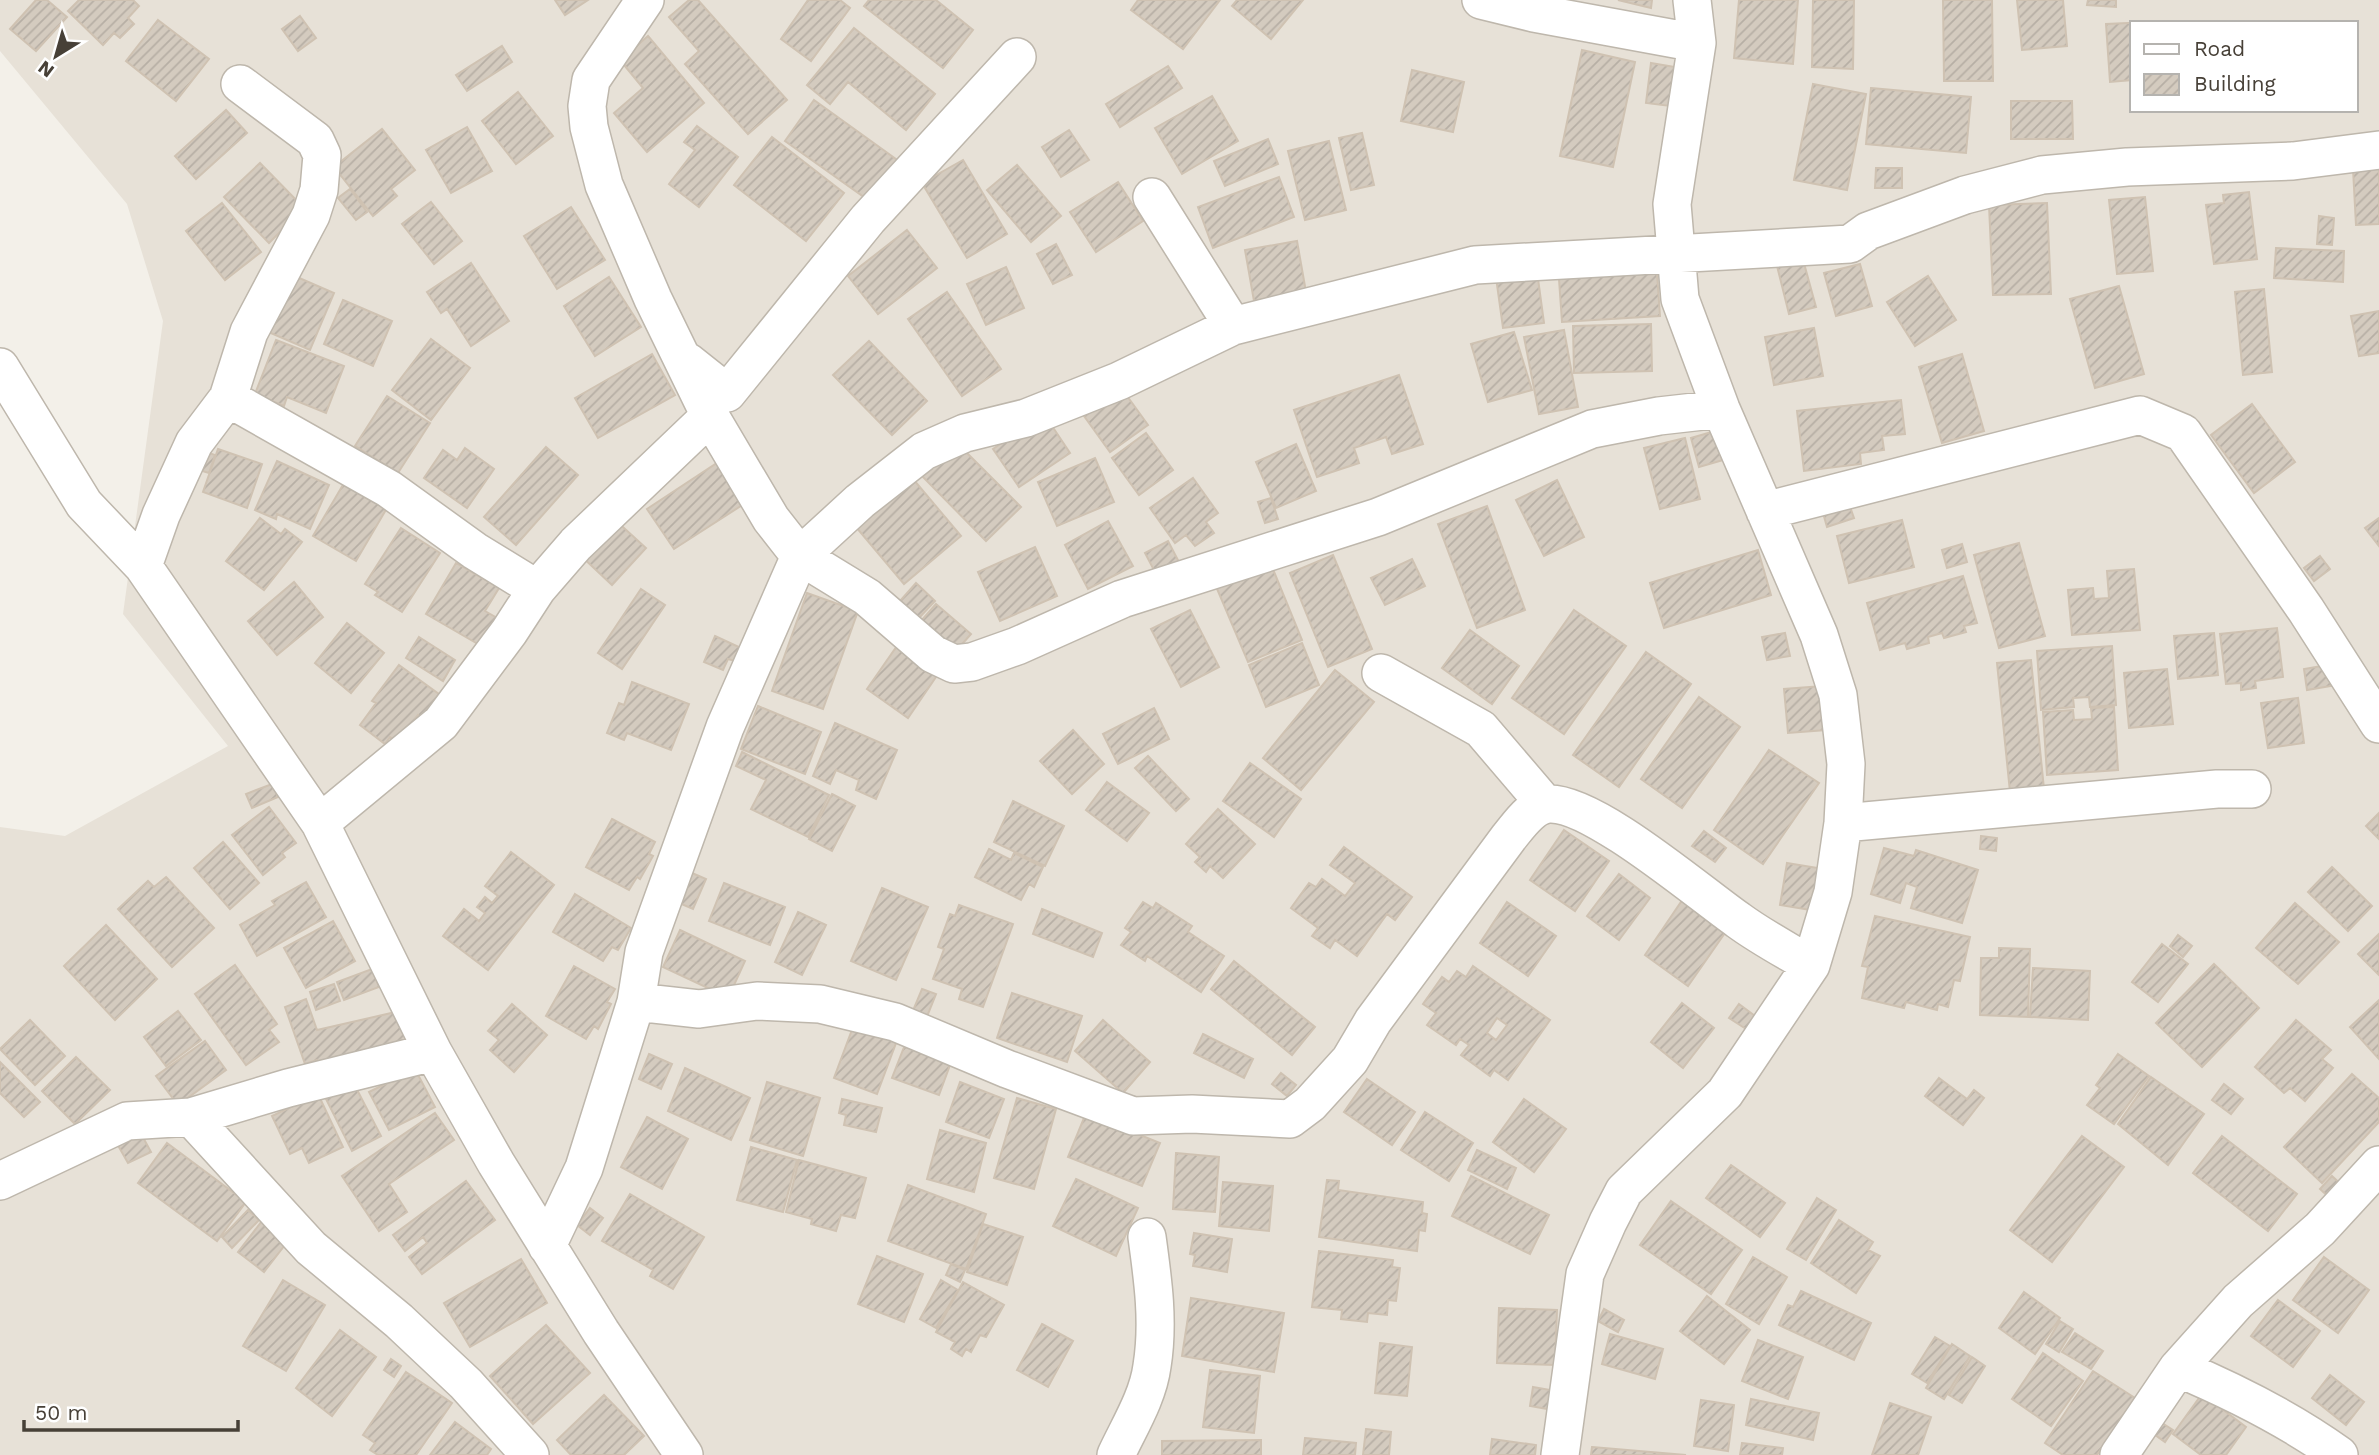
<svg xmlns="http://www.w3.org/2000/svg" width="2379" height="1455" viewBox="0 0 2379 1455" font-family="'Work Sans',sans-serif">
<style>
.residential{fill:#e7e1d7;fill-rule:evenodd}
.building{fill:url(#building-hatch);stroke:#cfc2b2;stroke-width:2;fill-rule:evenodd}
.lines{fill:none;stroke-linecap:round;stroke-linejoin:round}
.minor-casing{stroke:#beb7ac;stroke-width:40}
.minor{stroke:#fff;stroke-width:37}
</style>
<defs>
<pattern id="building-hatch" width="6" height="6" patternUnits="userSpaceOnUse" patternTransform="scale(1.75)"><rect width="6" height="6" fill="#d4cbbf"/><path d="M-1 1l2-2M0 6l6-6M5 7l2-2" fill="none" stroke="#b7afa5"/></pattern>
</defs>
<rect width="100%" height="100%" fill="#f3f0e9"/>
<path class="residential" d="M0 0H2379V1455H0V827L65 836 228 746 123 614 163 321 127 204 0 51ZM2132 23H2356V110H2132Z"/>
<path class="building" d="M36 0H47L67 17 36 51 10 29Z
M79 0H133L139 6 128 18 134 24 120 38 114 33 103 45 68 11Z
M555 0H588L565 15Z
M689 0H698L787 100 748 134 685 64 699 51 669 17Z
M808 0H840L850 8 811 61 781 39Z
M869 0H936L973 30 943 68 864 6Z
M1138 0H1220L1183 49 1131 10Z
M1237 0H1303L1271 39 1232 6Z
M1618 0H1652L1651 8Z
M1739 0H1798L1793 64 1734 58Z
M1813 0H1854L1853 69 1812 67Z
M1943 0H1992L1993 81H1944Z
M2017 0H2063L2067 46 2022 50Z
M2088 0H2116V7L2087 5Z
M300 16 316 38 298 51 282 29Z
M158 20 209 59 176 101 126 61Z
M2151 22 2132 23V80L2110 82 2106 24Z
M854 28 935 94 906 130 848 82 830 104 807 85Z
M648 36 704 103 647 152 614 113 643 88 620 60Z
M502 46 512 62 467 91 456 75Z
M1582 50 1635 62 1613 167 1560 156Z
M1651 63 1675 67 1670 106 1646 103Z
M1168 66 1182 88 1120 127 1106 104Z
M1412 70 1464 82 1453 132 1401 121Z
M1813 84 1866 94 1847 190 1794 180Z
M1871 88 1971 97 1966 153 1866 144Z
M518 92 553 136 516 164 482 121Z
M1212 96 1238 141 1182 174 1155 128Z
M814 100 900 162 871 202 785 141Z
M2011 101H2072L2073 139H2011Z
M226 110 247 133 196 179 175 156Z
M697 126 738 157 699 207 669 184 695 150 684 142Z
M467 127 492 171 451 193 426 150Z
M382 129 415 170 391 189 397 196 373 216 334 167Z
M1069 130 1089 160 1061 177 1042 147Z
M1362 133 1374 185 1351 190 1339 138Z
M772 137 844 193 806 241 734 185Z
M1268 139 1278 164 1225 186 1214 161Z
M1329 141 1346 210 1305 220 1288 151Z
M963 160 1007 234 967 258 922 183Z
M260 163 304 208 269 243 224 197Z
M1017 165 1061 216 1031 242 987 190Z
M1876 168H1902V188H1875Z
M2379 168V224L2356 225 2353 169Z
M1279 177 1294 217 1213 248 1198 207Z
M1118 182 1143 221 1096 252 1070 212Z
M350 189 367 212 356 220 338 198Z
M2249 192 2257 259 2214 264 2206 205 2224 203 2223 195Z
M2145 197 2153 271 2117 274 2109 200Z
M431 202 462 241 434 264 402 224Z
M222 203 261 252 225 280 186 231Z
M2047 203 2051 294 1993 295 1989 205Z
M571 207 605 260 557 289 524 236Z
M2319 216 2334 218 2332 245 2317 244Z
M907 230 937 268 878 314 848 276Z
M1297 241 1306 292 1254 301 1245 250Z
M1056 244 1072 275 1053 284 1037 254Z
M2276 248 2344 251 2343 282 2274 278Z
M1802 256 1816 307 1789 314 1776 262Z
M1656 259 1660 316 1562 322 1558 265Z
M471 263 509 321 471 346 447 309 441 313 427 292Z
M1536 264 1544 323 1503 328 1495 270Z
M1860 264 1872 306 1836 316 1824 273Z
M1006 267 1024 308 986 325 967 284Z
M290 274 334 293 310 350 266 331Z
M1928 276 1956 320 1915 346 1887 302Z
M609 277 641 327 595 356 564 306Z
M2119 286 2144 374 2095 388 2070 299Z
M2264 289 2272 372 2243 375 2235 292Z
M947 292 1001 369 962 396 908 319Z
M343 300 392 321 373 366 324 344Z
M2379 311V353L2359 356 2351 316Z
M1651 324 1652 371 1574 373 1573 326Z
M1814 328 1823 376 1774 385 1765 337Z
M1564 330 1578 407 1539 414 1524 337Z
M1514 332 1532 390 1488 402 1471 344Z
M431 339 470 368 431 420 392 390Z
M276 340 344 366 326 413 287 397 284 406 255 394Z
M869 341 927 401 892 435 833 375Z
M652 354 675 395 598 438 575 398Z
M1962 354 1984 431 1942 443 1919 367Z
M1399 375 1423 444 1392 454 1386 437 1354 448 1359 463 1317 477 1294 410Z
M1122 389 1148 425 1110 452 1084 416Z
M387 396 430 423 398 473 355 446Z
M1901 400 1905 434 1882 436 1884 450 1860 453 1861 464 1804 471 1797 411Z
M2252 404 2295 462 2254 493 2211 435Z
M1044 414 1070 453 1019 487 993 449Z
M1715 431 1723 460 1699 467 1691 438Z
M1146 433 1173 470 1139 495 1112 458Z
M1685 438 1700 499 1660 509 1644 448Z
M956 442 1021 507 986 541 922 476Z
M1296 444 1316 491 1276 508 1256 462Z
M546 447 578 475 516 545 484 517Z
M465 448 494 469 467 508 424 478 443 450 457 460Z
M198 449 215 455 209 473 193 468Z
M218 449 262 464 247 508 203 492Z
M1095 458 1114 502 1057 526 1038 482Z
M277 461 329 485 310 529 277 514 276 519 255 510Z
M720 461 747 502 674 549 647 509Z
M908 473 961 536 904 584 851 521Z
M1193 478 1218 513 1206 522 1214 533 1195 546 1186 535 1175 543 1150 508Z
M1557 480 1584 537 1544 556 1516 500Z
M344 483 387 508 356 561 313 536Z
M1271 498 1278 519 1265 523 1258 502Z
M1849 504 1854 518 1827 527 1823 513Z
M1487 506 1525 610 1477 628 1438 524Z
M260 518 281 534 285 529 302 542 264 590 226 561Z
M613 518 646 548 612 585 580 555Z
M2379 518V546L2365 528Z
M1902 520 1914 567 1849 583 1837 536Z
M1108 521 1133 566 1088 589 1065 545Z
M401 528 440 553 402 612 375 595 378 592 365 584Z
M1168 541 1179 562 1156 574 1145 553Z
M2019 543 2045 636 1999 648 1974 555Z
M1962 544 1967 562 1947 568 1942 550Z
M1035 547 1057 596 1000 621 978 572Z
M1758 550 1771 595 1664 628 1650 583Z
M1333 555 1372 649 1328 667 1290 573Z
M2320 556 2330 569 2314 581 2304 568Z
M1412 559 1425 586 1385 605 1371 578Z
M1270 562 1302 640 1248 662 1215 584Z
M456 563 499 588 485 611 499 619 483 647 426 614Z
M2134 569 2140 630 2072 635 2068 590 2093 588 2094 599 2109 598 2107 571Z
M1963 576 1977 623 1964 626 1966 632 1944 638 1942 633 1928 637 1929 643 1907 649 1905 643 1880 650 1867 603Z
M294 582 323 617 277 655 248 621Z
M916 583 935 601 918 619 900 601Z
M641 589 665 605 622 669 598 653Z
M807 593 858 611 823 709 772 691Z
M936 604 971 634 955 652 921 621Z
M1190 610 1219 667 1181 687 1151 629Z
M1574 610 1626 646 1564 734 1512 698Z
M347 623 384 653 351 693 315 663Z
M2277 628 2283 677 2255 681 2256 688 2241 690V683L2226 684 2220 634Z
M1470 630 1519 666 1492 704 1442 668Z
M1785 633 1790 656 1767 660 1762 637Z
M2214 633 2218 675 2178 679 2174 636Z
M715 636 741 648 735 661 728 659 723 670 704 662Z
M419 637 455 660 443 681 406 658Z
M1302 643 1319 685 1266 707 1249 665Z
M897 646 938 674 908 718 867 689Z
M2112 646 2116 705 2090 707 2089 697 2073 698 2074 707 2041 710 2037 651Z
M1646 652 1691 684 1619 787 1573 755Z
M2031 660 2044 789 2010 792 1997 663Z
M399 665 443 697 425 721 418 715 398 742 390 737 385 744 360 725 376 703 372 701Z
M2328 665 2331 686 2307 690 2304 669Z
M2167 669 2173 724 2129 728 2124 673Z
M1335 670 1374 702 1301 790 1263 758Z
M632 682 689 704 671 750 627 733 624 740 607 733 619 703 624 705Z
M1822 686 1826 730 1788 733 1784 689Z
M1699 697 1740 727 1682 808 1641 779Z
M2298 698 2304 743 2268 748 2261 703Z
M758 706 821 732 805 774 741 749Z
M2114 707 2118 770 2047 775 2043 712 2073 710 2074 720 2092 719 2091 708Z
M1154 708 1169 739 1118 764 1103 734Z
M835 723 897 750 876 799 856 790 859 780 836 770 830 784 813 776Z
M1073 730 1104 764 1072 794 1040 761Z
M1769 750 1819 783 1763 864 1714 830Z
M742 752 829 795 808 837 751 809 766 780 736 766Z
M1148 756 1189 799 1176 811 1135 768Z
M1250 763 1301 799 1274 837 1223 801Z
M1107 782 1149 813 1127 841 1086 810Z
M272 784 278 797 252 808 246 794Z
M832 794 855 806 832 851 809 839Z
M1013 801 1064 826 1045 866 994 842Z
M269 807 296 843 282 853 285 857 263 875 232 835Z
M1218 809 1255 844 1223 878 1210 866 1206 872 1195 862 1200 857 1186 844Z
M2379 813V839L2366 826Z
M612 819 655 842 649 854 653 856 640 879 637 877 629 890 586 867Z
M1564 830 1609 861 1575 911 1530 880Z
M1704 831 1726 848 1715 862 1692 846Z
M1981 836 1997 838 1996 851 1980 849Z
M223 842 259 883 230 909 194 868Z
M1344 847 1412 897 1395 920 1387 914 1357 956 1335 940 1330 948 1312 936 1318 928 1291 908 1309 883 1316 887 1322 879 1345 896 1355 883 1330 865Z
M1884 848 1914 856 1916 850 1978 870 1962 923 1911 908 1917 887 1906 883 1900 903 1871 894Z
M989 849 1011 860 1014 853 1043 867 1034 887 1029 884 1021 900 975 877Z
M511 852 554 885 488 970 443 936 464 909 479 921 485 913 477 907 485 897 492 903 498 896 485 886Z
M1787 863 1824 869 1817 911 1780 905Z
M2332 867 2372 906 2348 931 2308 892Z
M692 873 706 879 693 909 679 903Z
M1619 874 1650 898 1619 940 1587 916Z
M166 877 214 928 172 967 118 909 148 881 154 887Z
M306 882 326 917 257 956 240 925 275 905 272 901Z
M724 883 785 907 770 945 709 921Z
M882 888 928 907 896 980 851 961Z
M575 894 631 928 618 950 612 947 603 961 553 932Z
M1683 899 1727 930 1688 986 1645 955Z
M1143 902 1153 908 1156 903 1192 926 1188 932 1224 956 1201 992 1147 956 1145 961 1121 945 1131 932 1125 928Z
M1507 902 1556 936 1528 976 1480 943Z
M2295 903 2339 942 2298 984 2256 948Z
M959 905 1013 924 983 1007 959 999 962 989 933 979 944 949 938 947 950 914 955 916Z
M1042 909 1102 933 1093 957 1033 934Z
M798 912 826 925 802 975 775 962Z
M1875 916 1970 937 1960 981 1954 980 1948 1007 1938 1004 1937 1010 1906 1002 1904 1008 1862 998 1868 967 1862 966Z
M333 921 355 961 306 988 284 948Z
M106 925 157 979 115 1020 64 966Z
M680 930 745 961 730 994 716 987 714 991 663 967Z
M2379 934V975L2358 954Z
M2178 935 2192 946 2183 957 2170 946Z
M2162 944 2188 964 2158 1002 2132 982Z
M1999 948 2030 949 2028 1017 1980 1015 1981 958H1999Z
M1234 961 1315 1027 1292 1055 1211 989Z
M2214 964 2259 1008 2202 1067 2156 1023Z
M235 965 277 1024 269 1030 279 1042 246 1065 195 994Z
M574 966 615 989 607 1002 611 1004 598 1029 594 1026 586 1039 546 1016Z
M1473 966 1550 1020 1508 1080 1494 1070 1490 1076 1461 1055 1469 1045 1460 1039 1456 1045 1427 1025 1436 1013 1423 1004 1442 977 1449 982 1457 971 1466 977ZM1497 1018 1507 1025 1496 1040 1487 1033Z
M2033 968 2090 971 2088 1020 2030 1017Z
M372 969 379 987 344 1000 337 982Z
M334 984 340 1001 316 1010 310 992Z
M922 989 936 994 926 1019 912 1013Z
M1012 993 1082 1016 1067 1062 997 1038Z
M306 999 317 1030 400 1011 408 1046 319 1066 317 1060 305 1064 285 1007Z
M2379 1000V1059L2350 1027Z
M1682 1003 1714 1028 1683 1068 1651 1042Z
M512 1004 547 1035 514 1072 490 1050 499 1040 488 1031Z
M1739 1004 1755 1016 1746 1029 1729 1018Z
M178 1011 201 1040 166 1066 144 1037Z
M856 1019 899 1035 877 1094 834 1078Z
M30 1020 65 1056 35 1085 0 1049Z
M1103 1020 1150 1062 1123 1093 1075 1051Z
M2296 1020 2331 1050 2322 1059 2333 1068 2305 1101 2290 1088 2284 1093 2255 1067Z
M1203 1034 1253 1059 1244 1078 1194 1053Z
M908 1037 954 1054 939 1095 892 1078Z
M205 1041 226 1070 178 1105 156 1076Z
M649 1054 672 1064 661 1089 639 1079Z
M2118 1054 2149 1076 2114 1124 2087 1105 2100 1088 2096 1085Z
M76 1057 110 1090 75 1124 42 1091Z
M0 1062 40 1102 24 1117 0 1093Z
M685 1068 750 1098 731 1140 668 1111Z
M415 1069 435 1107 389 1130 369 1092Z
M1281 1073 1296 1085 1287 1096 1272 1084Z
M2352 1074 2379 1098V1122L2322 1183 2284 1147Z
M2151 1077 2204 1114 2168 1165 2118 1124Z
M1939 1078 1967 1099 1974 1090 1984 1098 1963 1125 1925 1096Z
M1367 1079 1415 1112 1392 1145 1344 1112Z
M352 1080 381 1136 352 1151 324 1095Z
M767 1082 820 1098 803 1156 750 1140Z
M960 1082 1004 1099 989 1138 946 1122Z
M2224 1084 2243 1099 2231 1114 2212 1100Z
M318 1094 343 1147 309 1163 302 1148 290 1154 272 1116Z
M1017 1098 1056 1109 1034 1189 994 1178Z
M842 1099 882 1108 876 1132 844 1125 846 1115 839 1113Z
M1524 1099 1566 1129 1534 1172 1493 1142Z
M1425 1112 1473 1143 1449 1181 1401 1150Z
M435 1113 454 1140 389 1184 407 1212 379 1231 342 1176Z
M1086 1113 1160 1143 1142 1186 1068 1157Z
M647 1117 688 1139 662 1189 621 1167Z
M139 1130 151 1152 128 1163 116 1142Z
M940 1130 986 1143 974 1192 927 1179Z
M2082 1136 2124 1167 2052 1262 2010 1230Z
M2222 1136 2297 1194 2268 1231 2193 1173Z
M167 1143 246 1202 217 1241 138 1183Z
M751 1147 797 1160 783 1212 737 1200Z
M1477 1150 1516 1168 1507 1189 1468 1170Z
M1176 1153 1219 1157 1215 1212 1173 1209Z
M799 1160 866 1178 855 1218 841 1215 836 1231 811 1224 812 1219 786 1212Z
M1731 1165 1785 1203 1760 1237 1706 1198Z
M1471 1176 1549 1215 1530 1254 1452 1216Z
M2332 1176 2345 1188 2333 1201 2320 1189Z
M1076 1179 1138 1208 1116 1256 1053 1226Z
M1327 1180 1339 1181 1338 1190 1423 1202 1422 1213 1427 1214 1425 1231 1419 1230 1417 1251 1319 1237Z
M466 1181 495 1220 422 1274 409 1257 427 1243 423 1237 405 1251 393 1235Z
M1223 1182 1273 1186 1269 1231 1219 1226Z
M908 1185 986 1214 966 1269 888 1241Z
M630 1194 704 1237 673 1289 650 1276 653 1270 602 1241Z
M1817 1198 1836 1210 1806 1260 1787 1249Z
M1671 1201 1742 1250 1711 1294 1640 1245Z
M590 1208 603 1218 590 1235 577 1225Z
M248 1210 259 1220 232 1248 222 1237Z
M1839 1220 1873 1242 1868 1250 1880 1256 1856 1293 1811 1263Z
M262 1221 288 1241 264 1272 238 1252Z
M983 1224 1023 1237 1007 1285 967 1272Z
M1194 1233 1232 1239 1227 1272 1193 1266 1195 1255 1190 1254Z
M1319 1251 1393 1260 1392 1267 1400 1268 1396 1301 1388 1300 1387 1315 1368 1313 1367 1322 1341 1319 1342 1310 1312 1307Z
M877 1256 923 1274 904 1322 858 1304Z
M1753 1257 1787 1277 1759 1324 1726 1304Z
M2324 1257 2369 1290 2338 1333 2293 1300Z
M521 1259 547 1303 470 1347 444 1303Z
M951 1264 965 1270 960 1282 946 1275Z
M283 1280 325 1305 286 1371 243 1346Z
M941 1280 958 1290 936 1328 920 1319Z
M963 1282 1004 1305 986 1337 980 1335 971 1352 966 1349 962 1356 951 1349 955 1342 936 1332Z
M1801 1291 1871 1323 1854 1360 1779 1325 1788 1305 1793 1307Z
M2024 1292 2060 1318 2035 1354 1999 1328Z
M1707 1296 1750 1330 1724 1364 1680 1331Z
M1191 1298 1284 1313 1274 1372 1182 1356Z
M2278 1300 2320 1331 2293 1367 2251 1336Z
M1499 1308 1557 1310 1555 1365 1497 1363Z
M1604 1309 1624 1320 1618 1332 1598 1321Z
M2060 1321 2073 1329 2059 1352 2046 1344Z
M1042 1324 1073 1341 1048 1387 1017 1370Z
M546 1325 590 1373 533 1424 490 1376Z
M340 1330 376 1357 332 1416 296 1388Z
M2075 1333 2103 1351 2091 1369 2062 1352Z
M1610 1334 1663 1349 1655 1379 1602 1364Z
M1935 1337 1950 1346 1927 1383 1912 1374Z
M1758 1340 1803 1357 1788 1399 1742 1381Z
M1380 1343 1412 1347 1407 1396 1375 1393Z
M1952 1344 1970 1356 1944 1399 1926 1388Z
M2043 1353 2083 1381 2051 1426 2012 1399Z
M1972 1357 1985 1366 1962 1403 1949 1395Z
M391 1359 401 1366 394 1377 384 1370Z
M1210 1370 1260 1376 1254 1433 1203 1427Z
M2093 1371 2135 1398 2097 1455H2063L2045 1443Z
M406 1372 452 1403 416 1455H378L370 1450 375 1443 363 1435Z
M2330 1375 2364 1402 2346 1425 2312 1398Z
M1533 1387 1556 1391 1553 1410 1530 1406Z
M2202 1394 2246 1427 2226 1455H2201L2173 1434Z
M604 1395 644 1436 624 1455H571L557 1440Z
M1751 1399 1819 1413 1813 1440 1746 1425Z
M1701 1400 1734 1405 1728 1451 1694 1446Z
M1890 1403 1931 1417 1918 1455H1872Z
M2159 1421 2173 1430 2165 1442 2151 1432Z
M455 1422 491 1449 487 1455H430Z
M1366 1429 1391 1432 1389 1455H1363Z
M1305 1438 1356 1443 1355 1455H1303Z
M1492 1439 1536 1445 1535 1455H1490Z
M1261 1440V1455H1162V1441Z
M1742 1443 1783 1448 1782 1455H1740Z
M1592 1447 1686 1455H1591Z"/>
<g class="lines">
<g class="minor-casing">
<path id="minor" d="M645 0 591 80 587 106 589 127 604 185 653 299 710 416 771 519 800 556 867 597 933 654 954 664 972 662 1017 646 1122 599 1378 517 1592 429 1659 416 1721 409
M1481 0 1534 13 1697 43
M1152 197 1233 326
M688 362 727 393 868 219 1017 57
M0 367 84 504 143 566 320 823 433 1052 496 1163 601 1332 684 1455
M228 398 389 489 475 551 537 589
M1765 511 2140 415 2183 433 2306 610 2379 724
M143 566 161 515 194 443 228 398 249 332 311 215 319 190 322 155 315 140 240 84
M1381 673 1481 729 1545 804
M320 823 441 723 509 632 537 589 576 544 710 416
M1843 823 2217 789H2252
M636 1002 699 1009 757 1001 820 1004 895 1022 1007 1069 1133 1116 1192 1114 1290 1119 1310 1104 1350 1060 1373 1021 1509 837C1519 825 1532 805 1549 804 1593 802 1698 892 1738 920 1761 937 1786 950 1811 965
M191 1117 311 1248 399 1321 466 1384 530 1455
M0 1181 127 1121 191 1117 288 1088 433 1052
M547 1246 584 1168 636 1002 644 952 725 727 800 556 860 501 924 451 965 433 1026 418 1119 381 1233 326 1475 265 1850 244 1868 231 1965 195 2042 175 2127 167 2293 161 2379 150
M2178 1368C2235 1392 2289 1419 2339 1455
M1116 1455C1129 1427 1148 1397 1152 1366 1159 1323 1153 1280 1147 1237
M1560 1455 1585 1274 1608 1222 1624 1191 1725 1093 1811 965 1833 892 1843 823 1846 764 1838 695 1819 635 1721 409 1680 299 1672 204 1697 43 1692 0
M2119 1455 2178 1368 2238 1301 2320 1229 2379 1165"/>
</g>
<use href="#minor" class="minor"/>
</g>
<rect x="2130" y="21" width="228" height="91" fill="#ffffff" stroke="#b5b3af" stroke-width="2"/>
<rect x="2144" y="44" width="35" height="10" fill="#ffffff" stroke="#b5b3af" stroke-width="2"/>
<text x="2194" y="56" font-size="21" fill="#474037">Road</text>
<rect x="2144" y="74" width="35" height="21" fill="url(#building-hatch)" stroke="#b5b3af" stroke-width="2"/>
<text x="2194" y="91" font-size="21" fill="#474037">Building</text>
<g transform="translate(56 56) rotate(217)" stroke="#ffffff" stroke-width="5" paint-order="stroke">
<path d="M0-5L12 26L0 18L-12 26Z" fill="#474037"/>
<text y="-10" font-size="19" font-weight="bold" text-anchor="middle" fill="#474037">N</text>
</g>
<path d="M24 1420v10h214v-10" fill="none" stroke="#474037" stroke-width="3.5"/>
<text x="35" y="1420" font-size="21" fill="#474037" stroke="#ffffff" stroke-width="5" paint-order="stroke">50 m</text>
</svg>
